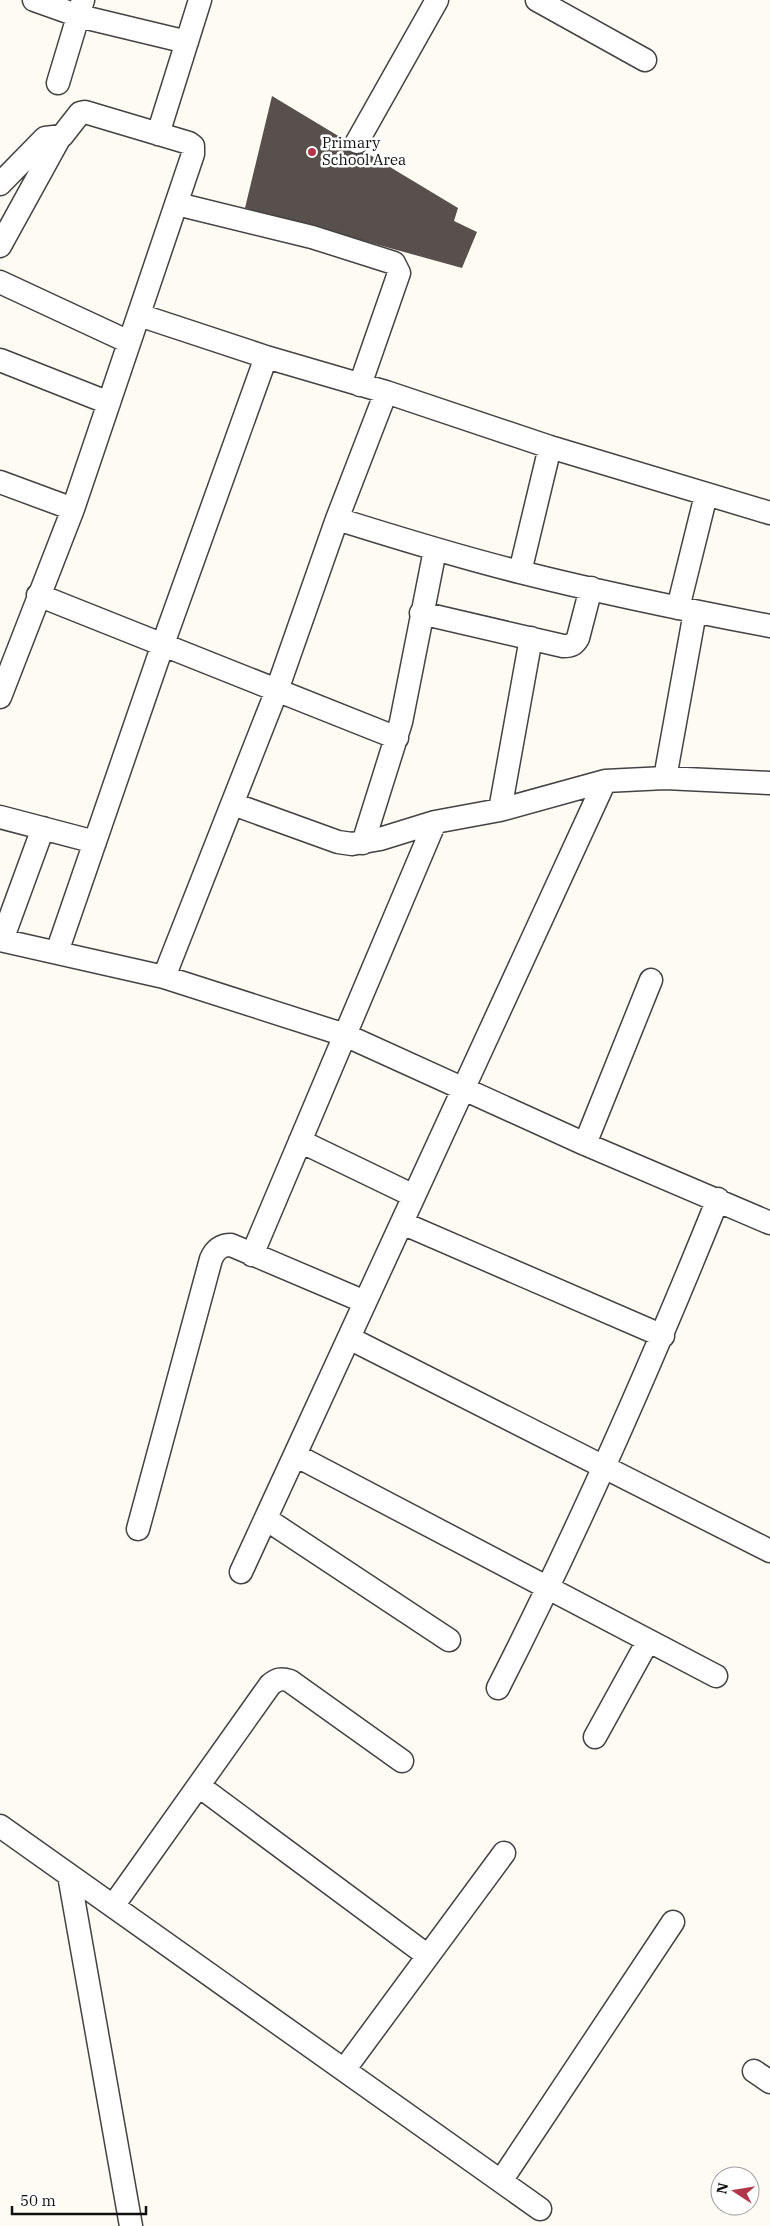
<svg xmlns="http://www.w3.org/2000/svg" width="770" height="2226" viewBox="0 0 770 2226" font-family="'IBM Plex Serif',serif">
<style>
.building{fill:#57504d}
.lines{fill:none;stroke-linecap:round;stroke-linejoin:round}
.minor-casing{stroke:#434343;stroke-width:25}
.minor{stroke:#fff;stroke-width:22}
.poi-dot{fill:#b13648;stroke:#fff;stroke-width:2}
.labels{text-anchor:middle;stroke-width:5;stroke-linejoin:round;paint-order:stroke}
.poi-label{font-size:15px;fill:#101010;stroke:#fff;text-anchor:start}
</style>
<rect width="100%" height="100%" fill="#fefbf4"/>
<path class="building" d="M272 96 458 208 454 221 477 232 462 268 245 208Z"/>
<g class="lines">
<g class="minor-casing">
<path id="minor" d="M34 0 79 16 187 42
M537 0 645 60
M58 83 83 0
M158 134 200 0
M357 142 437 0
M0 184 45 138 62 136 80 113 85 112 189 143 193 146V154L73 509 0 697
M177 204 312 237 394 263 399 273 360 385
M0 246 60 137
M0 282 129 342
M139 315 266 357 386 392 550 447 770 513
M0 360 109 403
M0 482 73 509
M337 519C398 538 458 557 520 572 603 593 686 610 770 626
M520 572 550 447
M38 595 397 738
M678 608 706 495
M421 613 563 646C571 646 574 645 578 638L591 588
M665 778 695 612
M233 804 338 842 352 844 380 839 435 822 500 810 605 781 665 778 770 783
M500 810 531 638
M0 817 95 842
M363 843 401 722 435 550
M0 940 164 977 345 1035 585 1144 770 1223
M2 940 43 828
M57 952 163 644 266 357
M164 977 277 690 337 519 386 392
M300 1141 414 1196
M585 1144 651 980
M402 1223 663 1336
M252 1255 435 822
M349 1338 770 1551
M295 1455 716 1676
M266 1519 449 1640
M138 1529 211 1259C215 1250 220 1245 231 1245L365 1302
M241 1572 605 781
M498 1688C579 1529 651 1365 718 1199
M595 1737 648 1641
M199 1786 428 1956
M0 1826 540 2209
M69 1875 131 2226
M113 1906 270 1685C277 1679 281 1678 290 1681L402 1761
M344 2070 504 1853
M754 2071 770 2082
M501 2181 673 1922"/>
</g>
<use href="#minor" class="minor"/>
</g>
<circle class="poi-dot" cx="312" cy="152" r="5"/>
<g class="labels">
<g class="poi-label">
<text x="322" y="148">Primary<tspan x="322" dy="17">School Area</tspan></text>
</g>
</g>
<g transform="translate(735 2191) rotate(282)"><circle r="24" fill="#ffffff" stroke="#9f9f9f"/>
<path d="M0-4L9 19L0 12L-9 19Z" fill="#b13648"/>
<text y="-8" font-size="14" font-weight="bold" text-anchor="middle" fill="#101010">N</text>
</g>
<path d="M12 2206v8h134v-8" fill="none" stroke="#101010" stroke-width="2.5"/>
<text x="20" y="2206" font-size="15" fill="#101010" stroke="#ffffff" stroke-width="4" paint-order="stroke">50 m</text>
</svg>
